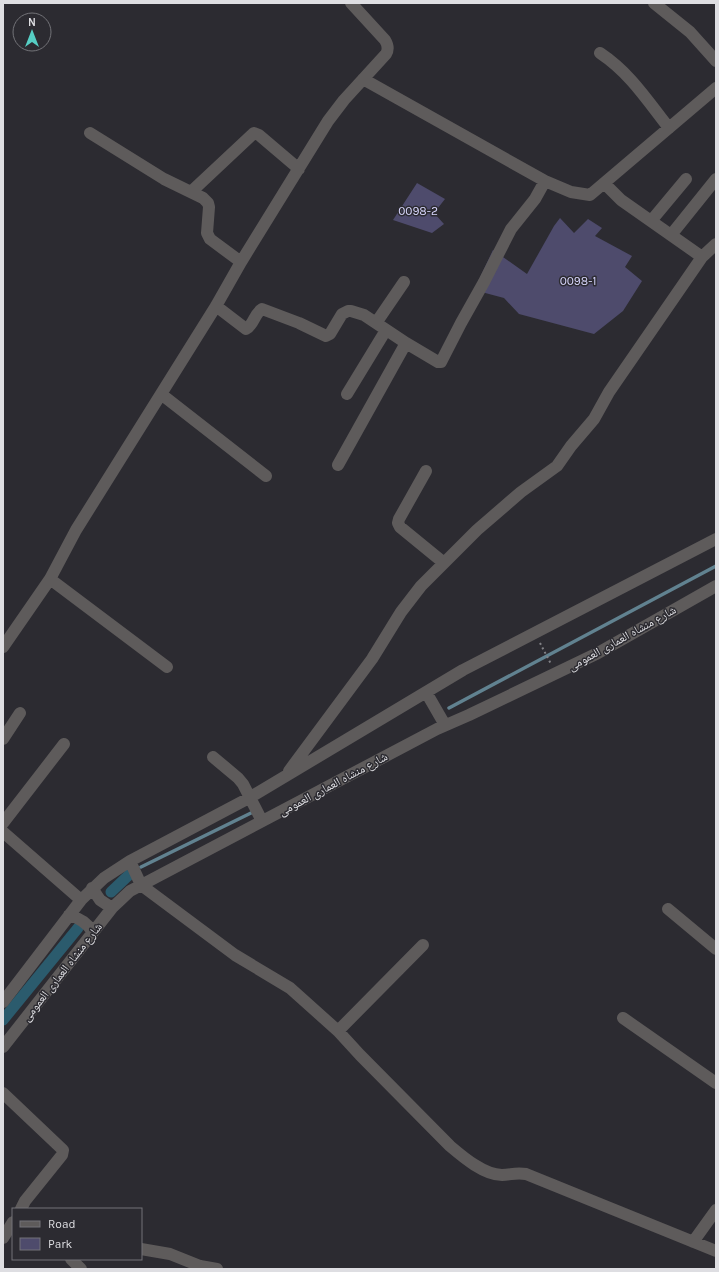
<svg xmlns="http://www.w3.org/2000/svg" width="719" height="1272" viewBox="0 0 719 1272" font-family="Karla,'Noto Naskh Arabic',sans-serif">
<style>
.green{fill:#4e4b6c}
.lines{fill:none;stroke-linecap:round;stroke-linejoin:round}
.stream{stroke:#618290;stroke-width:3.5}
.canal{stroke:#2b5b6d;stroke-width:11}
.path{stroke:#838388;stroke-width:2;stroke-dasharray:2 3;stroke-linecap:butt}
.minor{stroke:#5e5b5b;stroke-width:12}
.labels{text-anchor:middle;stroke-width:3;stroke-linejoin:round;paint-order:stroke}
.park-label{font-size:12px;fill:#d9d7fe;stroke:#2c2b31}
.street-label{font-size:12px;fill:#dedee2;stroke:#2c2b31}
</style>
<rect width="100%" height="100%" fill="#2c2b31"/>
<path class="green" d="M417 183 445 199 434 213 444 224 432 233 393 220Z
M560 218 574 233 588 219 602 228 595 236 632 256 625 267 642 281 623 311 594 334 519 314 504 298 474 290 493 250 527 274 554 226Z"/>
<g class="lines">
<path class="stream" d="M449 708 716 566
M141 867 253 812"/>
<path class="canal" d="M111 892 131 873
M3 1020 78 928"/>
<path class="path" d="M540 643 551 664"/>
<path class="minor" d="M654 3 690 32 716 61
M600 53C630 73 647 100 669 128
M363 79 545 181 571 192 590 195 716 88
M90 133 164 179 203 198 208 203 209 207 207 233 210 239 241 262
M604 183 621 200 702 257
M192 191 254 133 259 135 299 169
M651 221 686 179
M671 235 716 179
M216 306 246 329C254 325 254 314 262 309L299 323 326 336 330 334 342 314 348 311H351L364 315 406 343 438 362H441L461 323 484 282 511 229 535 199 545 181
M376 323 404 282
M161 394 266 476
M347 394 386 330
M338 465 406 343
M426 471 399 519 398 523 400 527 444 563
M50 579 167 667
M3 647 50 579 76 530 216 306 241 262 328 121 344 100 386 54C389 49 388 45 385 40L351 3
M426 692 445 725
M3 739 20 713
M213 757 238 778 243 784 262 821
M289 771 372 659 401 612 421 586 477 530 521 492 557 466 571 446 594 419 609 392 702 257 716 244
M3 823 64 744
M3 832 81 900
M130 861 141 885 235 955 290 988 338 1031 360 1055 450 1146C463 1157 484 1175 502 1175 511 1175 515 1172 526 1174L716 1251
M92 888 100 900 112 908
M668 909 716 949
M69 915C80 918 87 923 93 932
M3 1002 81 900 104 878 130 861 249 798 463 670 716 539
M623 1018 716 1083
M338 1031 423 945
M3 1047 112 908 130 891 437 729 469 715 598 653 716 586
M3 1093 63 1150 62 1155 25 1201 21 1209
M3 1238 13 1222
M693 1242 716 1210
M141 1249 170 1254 200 1266 217 1269
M71 1259 81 1269"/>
</g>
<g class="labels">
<g class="park-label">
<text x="418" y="215">0098-2</text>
<text x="578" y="285">0098-1</text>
</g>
<g class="street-label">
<text transform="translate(622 638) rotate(-29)" y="4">شارع منشاه العمارى العمومى</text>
<text transform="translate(333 784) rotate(-28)" y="4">شارع منشاه العمارى العمومى</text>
<text transform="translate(62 972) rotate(-52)" y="4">شارع منشاه العمارى العمومى</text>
</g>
</g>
<rect width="719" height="1272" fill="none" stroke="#dedee2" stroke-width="8"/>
<rect x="12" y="1208" width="130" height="52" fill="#2c2b31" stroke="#737378"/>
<rect x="20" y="1221" width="20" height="6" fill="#5e5b5b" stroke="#737378"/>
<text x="48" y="1228" font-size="12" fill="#dedee2">Road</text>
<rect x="20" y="1238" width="20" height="12" fill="#4e4b6c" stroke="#737378"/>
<text x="48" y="1248" font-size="12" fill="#dedee2">Park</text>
<g transform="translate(32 32)"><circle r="19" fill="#2c2b31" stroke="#737378"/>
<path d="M0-3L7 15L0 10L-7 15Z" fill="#56cec4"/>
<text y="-6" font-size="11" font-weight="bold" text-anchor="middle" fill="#dedee2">N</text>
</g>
</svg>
